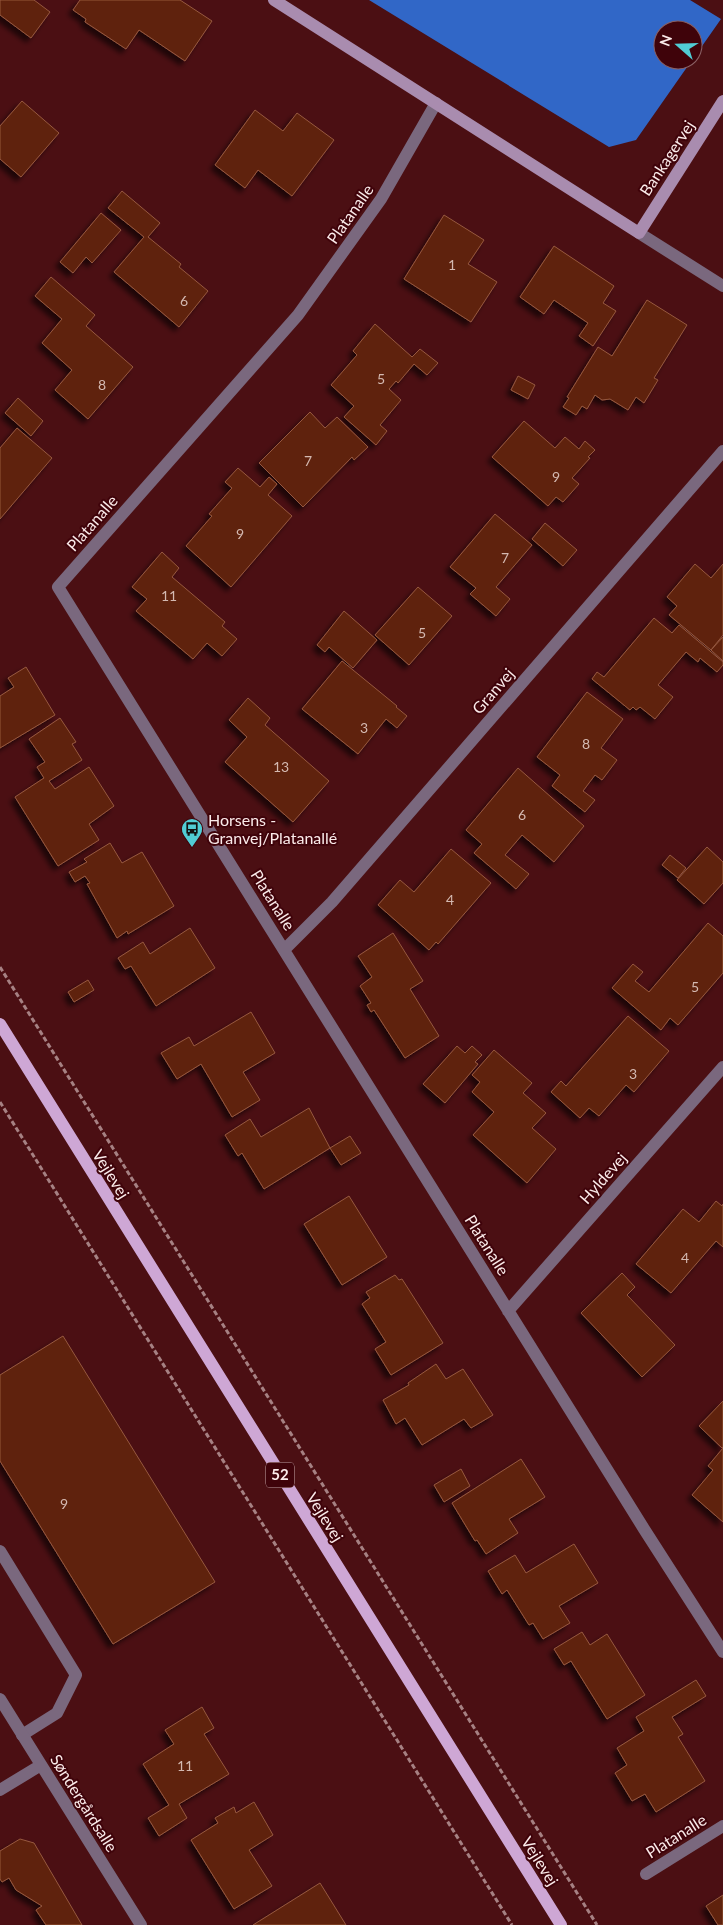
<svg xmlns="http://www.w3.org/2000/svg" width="723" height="1925" viewBox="0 0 723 1925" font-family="Lato,sans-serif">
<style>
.water{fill:#3167c7}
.building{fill:#5f2207;stroke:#965841;filter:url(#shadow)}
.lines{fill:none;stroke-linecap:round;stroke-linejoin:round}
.path{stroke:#a68183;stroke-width:3;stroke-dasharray:5 2.5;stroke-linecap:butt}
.lane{stroke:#7a687e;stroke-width:12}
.street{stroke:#7a687e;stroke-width:12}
.secondary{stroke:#a98caf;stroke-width:12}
.primary{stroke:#cea7d5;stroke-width:12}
.labels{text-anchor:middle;stroke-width:4;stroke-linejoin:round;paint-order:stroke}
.number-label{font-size:14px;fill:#d4b9b1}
.shield{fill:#3f030a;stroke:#c3a5a7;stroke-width:1}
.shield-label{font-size:15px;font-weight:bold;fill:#fbebea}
.street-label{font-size:16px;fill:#fbebea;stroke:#3f030a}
.poi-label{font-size:16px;fill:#fbebea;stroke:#3f030a;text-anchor:start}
</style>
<defs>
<filter id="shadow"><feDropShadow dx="-4.5" dy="4.5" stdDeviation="2.5" flood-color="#0009"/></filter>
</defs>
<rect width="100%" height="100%" fill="#4b0f13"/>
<path class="water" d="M369 0H690L721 19 693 59V30H663V60H692L636 140 609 147Z"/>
<path class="building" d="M0 0H34L50 12 31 38 0 15Z
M80 0H180L212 21 185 61 139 30 126 49 85 22 86 19 73 10Z
M22 101 59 133 21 177 0 159V126Z
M255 110 283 131 297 113 334 140 292 196 258 170 245 188 215 165Z
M122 191 160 223 148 237 181 264 179 267 208 291 179 327 114 272 144 237 108 208Z
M101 213 121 230 92 263 86 257 73 273 60 262Z
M444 215 484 240 468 264 497 282 471 322 404 279Z
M554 246 614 286 603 303 616 311 593 346 579 336 588 323 554 300 544 314 520 297Z
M51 277 95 315 86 326 133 367 88 419 55 390 72 370 42 343 62 319 35 296Z
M647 300 687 325 654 378 658 380 644 403 636 397 628 410 610 399 602 400 595 395 587 409 582 406 576 415 563 407 569 398 567 397 598 347 612 356Z
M375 324 412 357 420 349 438 363 427 375 414 364 398 383 396 381 389 389 401 400 380 425 387 431 376 445 344 417 354 406 331 385 357 355 353 351Z
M518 376 535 385 528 399 511 390Z
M18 398 43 421 31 436 5 413Z
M310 412 325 428 337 417 368 447 354 460 352 457 303 507 259 463Z
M524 421 555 448 565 437 579 449 585 441 595 450 588 457 590 458 572 478 579 484 563 502 556 497 548 506 492 457Z
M17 428 52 458 0 519V448Z
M238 468 260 487 269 477 277 484 268 495 292 516 231 587 186 546 212 516 209 514 232 488 225 482Z
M495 514 532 545 496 587 510 599 496 616 470 594 476 588 450 567Z
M545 523 577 550 563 566 532 539Z
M162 552 179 568 172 577 225 622 222 626 237 639 222 656 207 643 193 659 136 611 147 599 132 587Z
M695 564 711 578 723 564V635L711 650 669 615 677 606 667 597Z
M418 587 452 616 409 665 375 635Z
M344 611 377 640 353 668 329 647 325 652 317 645Z
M654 618 672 633 679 625 723 662V665L717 672 700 658 698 662 686 652 658 685 673 697 655 719 640 707 636 710 633 707 630 710 592 679 597 672 604 677Z
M723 637V661L711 650Z
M342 661 397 706 396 707 407 716 397 728 386 719 358 754 302 709Z
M26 667 55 715 0 748V696L14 687 8 678Z
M587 692 623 719 601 748 617 760 602 780 595 775 583 791 595 800 585 812 552 786 560 775 537 757Z
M248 698 270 718 265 725 329 781 293 822 225 762 247 737 229 720Z
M60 718 76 742 72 744 82 760 49 781 55 789 89 767 114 806 89 824 99 840 58 866 15 797 44 778 37 767 45 762 29 739Z
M518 768 584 826 554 862 522 835 505 855 529 874 516 889 474 853 482 844 466 830Z
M110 843 122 863 142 852 174 906 128 934 127 931 117 938 87 884 90 883 85 876 75 882 69 872 87 862 84 859Z
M707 847 723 862V883L704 904 677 880Z
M451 849 491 883 438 944 436 942 429 950 378 905 400 880 414 892Z
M670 855 686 868 678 878 662 865Z
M708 923 723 936V973L678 1025 670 1018 661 1030 612 988 633 964 643 972 635 981 649 992Z
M190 928 215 968 156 1006 131 966 125 969 118 958 143 942 150 954Z
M393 933 423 981 410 989 439 1036 405 1058 374 1010 371 1012 367 1005 371 1003 360 986 372 977 358 956Z
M88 980 94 990 74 1002 68 992Z
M251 1012 275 1053 243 1072 260 1100 232 1117 201 1064 177 1079 161 1053 189 1037 194 1046Z
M628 1016 669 1051 634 1092 626 1085 599 1116 589 1108 580 1118 551 1092 561 1081 566 1086Z
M457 1046 465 1053 472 1046 482 1055 475 1062 478 1064 445 1103 423 1084Z
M494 1050 532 1083 523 1093 546 1113 532 1128 556 1149 527 1183 473 1135 494 1112 472 1092 480 1082 472 1075Z
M309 1108 330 1148 264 1189 242 1153 238 1156 225 1135 250 1119 261 1137Z
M350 1136 361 1153 341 1165 330 1148Z
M349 1196 387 1257 342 1285 304 1224Z
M716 1201 722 1206 723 1204V1247L716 1241 671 1293 636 1264 683 1209 699 1222Z
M622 1273 635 1287 627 1295 675 1345 642 1377 581 1313Z
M395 1275 399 1280 402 1279 443 1343 391 1375 375 1349 386 1342 362 1304 370 1298 366 1292Z
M63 1336 215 1582 113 1644 0 1461V1375Z
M436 1364 446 1379 463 1369 493 1415 471 1428 464 1419 422 1445 405 1418 396 1424 383 1400 409 1385 408 1383Z
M723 1401V1447L722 1448 699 1426Z
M723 1448V1522L692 1495 713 1470 708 1466Z
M521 1459 545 1497 509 1519 518 1533 486 1554 477 1540 475 1541 452 1503Z
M461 1469 470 1486 444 1502 434 1485Z
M574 1544 598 1583 559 1606 570 1623 543 1639 533 1623 529 1625 507 1590 502 1594 488 1571 515 1555 526 1573Z
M582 1632 590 1645 607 1634 645 1695 607 1719 571 1661 564 1665 554 1649Z
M696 1680 706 1696 672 1717 683 1734 678 1737 705 1781 656 1812 645 1794 632 1801 615 1773 627 1765 617 1748 644 1731 636 1717Z
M202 1707 214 1728 204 1734 229 1774 179 1804 187 1818 159 1836 148 1818 169 1805 143 1764 174 1744 165 1730Z
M254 1802 273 1835 249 1850 272 1886 234 1909 191 1840 218 1823 215 1818 234 1807 236 1813Z
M20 1839 34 1843 82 1925H46L36 1910 42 1906 16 1890 9 1878 2 1882 0 1879V1851Z
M320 1883 346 1925H253Z
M723 1895V1925H718L706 1906Z"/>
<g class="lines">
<path class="path" d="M0 967 597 1925
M0 1102 512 1925"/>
<path class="lane" d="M0 1551 76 1675 57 1713 22 1735"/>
<path class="street" d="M436 103 381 199 298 315 58 587 644 1529 723 1652
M639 233 723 286
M285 949 332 902 723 451
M508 1311 723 1067
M0 1699 141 1925
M0 1790 41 1765
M646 1874 723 1826"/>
<path class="secondary" d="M274 0 639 233 723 101"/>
<path class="primary" d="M0 1024 561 1925"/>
</g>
<defs>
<g id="bus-pin" transform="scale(1.125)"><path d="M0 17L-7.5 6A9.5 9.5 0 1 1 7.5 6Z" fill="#51ccd4" stroke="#3f030a"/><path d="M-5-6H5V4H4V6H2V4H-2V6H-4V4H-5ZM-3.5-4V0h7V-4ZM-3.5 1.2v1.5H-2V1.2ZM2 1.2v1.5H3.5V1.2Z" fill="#111"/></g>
</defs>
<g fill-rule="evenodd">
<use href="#bus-pin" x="192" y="829"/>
</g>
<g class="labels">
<g class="number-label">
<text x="452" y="270">1</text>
<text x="184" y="306">6</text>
<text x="381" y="384">5</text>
<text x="102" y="390">8</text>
<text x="308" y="466">7</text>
<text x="556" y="482">9</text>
<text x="240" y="539">9</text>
<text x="505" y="563">7</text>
<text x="169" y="601">11</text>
<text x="422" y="638">5</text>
<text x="364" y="733">3</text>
<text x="586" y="749">8</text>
<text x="281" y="772">13</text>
<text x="522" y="820">6</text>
<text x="450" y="905">4</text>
<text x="695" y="992">5</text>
<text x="633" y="1079">3</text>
<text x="685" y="1263">4</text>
<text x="64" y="1509">9</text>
<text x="185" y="1771">11</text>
</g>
<rect class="shield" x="266" y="1462.5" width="28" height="25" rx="4"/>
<g class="shield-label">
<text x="280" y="1480">52</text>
</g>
<g class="street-label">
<text transform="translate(667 158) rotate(-57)" y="6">Bankagervej</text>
<text transform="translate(350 214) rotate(-55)" y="6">Platanalle</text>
<text transform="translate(92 523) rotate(-49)" y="6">Platanalle</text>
<text transform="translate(493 691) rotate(-49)" y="6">Granvej</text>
<text transform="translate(273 900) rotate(58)" y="6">Platanalle</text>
<text transform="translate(111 1174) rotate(58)" y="6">Vejlevej</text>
<text transform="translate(603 1178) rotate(-49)" y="6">Hyldevej</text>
<text transform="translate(487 1245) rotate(58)" y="6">Platanalle</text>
<text transform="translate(325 1517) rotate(58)" y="6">Vejlevej</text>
<text transform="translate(84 1803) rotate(58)" y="6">Søndergårdsalle</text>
<text transform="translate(676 1836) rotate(-32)" y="6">Platanalle</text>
<text transform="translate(540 1861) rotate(58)" y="6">Vejlevej</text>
</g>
<g class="poi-label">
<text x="208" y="826">Horsens -<tspan x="208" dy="18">Granvej/Platanallé</tspan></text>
</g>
</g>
<g transform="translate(678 45) rotate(290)"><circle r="24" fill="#3f030a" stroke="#8a6064"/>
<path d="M0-4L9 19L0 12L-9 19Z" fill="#51ccd4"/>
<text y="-8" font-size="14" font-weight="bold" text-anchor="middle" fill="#fbebea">N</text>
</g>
</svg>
